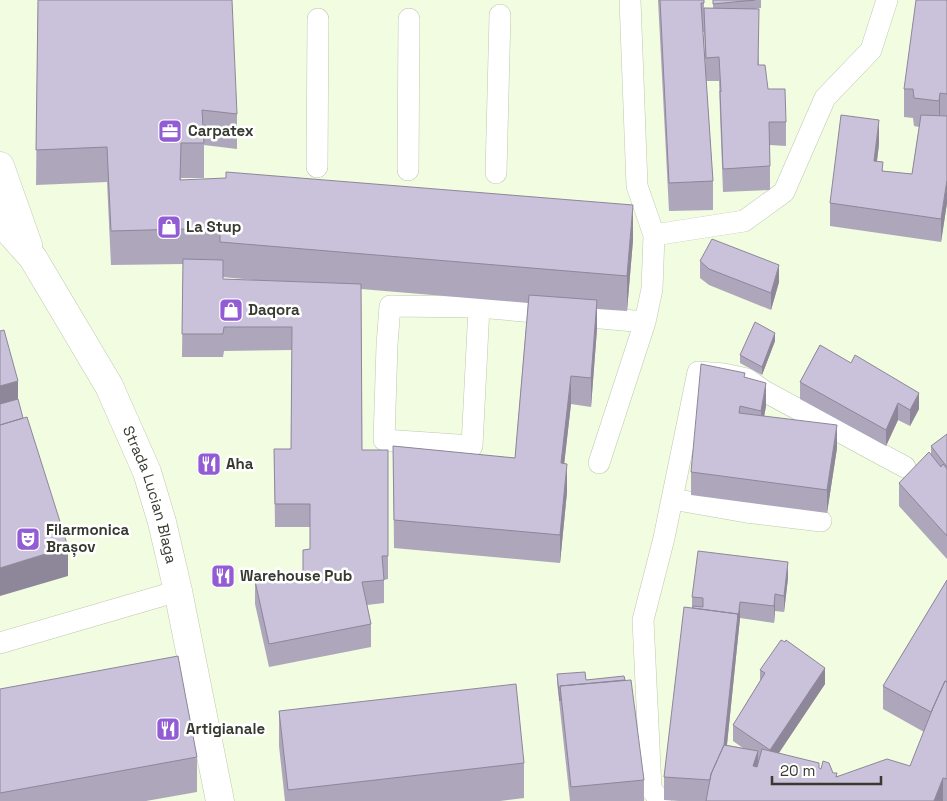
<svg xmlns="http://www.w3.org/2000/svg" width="947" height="801" viewBox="0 0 947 801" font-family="'Space Grotesk',sans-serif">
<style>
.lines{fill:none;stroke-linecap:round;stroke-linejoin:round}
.lane-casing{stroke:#bec8af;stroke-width:22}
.street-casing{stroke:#bec8af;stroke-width:29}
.lane{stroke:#fff;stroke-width:21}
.street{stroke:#fff;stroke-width:28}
.wall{fill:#aea6bb;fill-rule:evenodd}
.shaded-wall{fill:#8d8799}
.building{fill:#cac1da;stroke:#8d8799}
.labels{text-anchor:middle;stroke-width:5;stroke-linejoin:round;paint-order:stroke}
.poi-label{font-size:15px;font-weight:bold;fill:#363a30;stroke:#fff;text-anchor:start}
.street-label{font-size:15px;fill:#363a30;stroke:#fff}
</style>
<rect width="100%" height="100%" fill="#f1fce1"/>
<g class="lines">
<g class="lane-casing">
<path id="lane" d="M317 167 318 19
M408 170 409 19
M496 173 500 15
M654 235 744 221 784 192 825 98 871 50 887 0
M479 307 390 306 387 345 384 440 472 446 479 307 645 322
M599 463 645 322 652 289 654 235 637 186 630 0
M672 499 746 512 821 521
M0 643 178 591
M661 801 651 789 643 620 664 538 672 499 698 372 724 374 747 379 764 391 905 467"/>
</g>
<g class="street-casing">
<g id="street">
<path d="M0 166 28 245"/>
<path id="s1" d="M0 221 33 258 109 386 147 472 162 522 178 591 220 801"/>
</g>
</g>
<use href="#lane" class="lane"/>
<use href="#street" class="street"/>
</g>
<path class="wall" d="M38 0 237 114V149L204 145V178H181V180L633 240 627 311 597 309V329L591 407 571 404 564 464 567 492 560 563 394 548 393 446 515 458 528 303 361 289 362 450H388V579L384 580V603L367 605 371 624V647L269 667 255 604V581L303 571 310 549V527H275L274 449H291L292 350 224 351 223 357H182L183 264 111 265 107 182 36 185ZM223 277 264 281 223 279Z
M658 0H704V8H713V0H761V8L755 9 759 65 768 89 786 122V146L770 145V190L723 192 720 115 719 81H706L704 32H703L713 181V210L669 211Z
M947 0V203L941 242 830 226V203L879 144 877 161 883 171 912 174 919 127 914 126 913 118 904 117V89Z
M700 261 779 282 771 310 709 285 700 278Z
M775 341 762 375 740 363V355Z
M820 345 919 409 910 426 898 420 886 446 800 399V382Z
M745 377 766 406 764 416 837 448 827 513 691 495V472Z
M947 434V559L899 506V483L931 455V446Z
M788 578 784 612 775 611 774 623 740 618 727 745 743 748 733 741V725L760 681V670L825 684 779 753 819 769 833 773 837 776 910 766 924 732 883 709V686L947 580V801H679L664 800V777L692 608V597Z
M557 674 586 680H625L644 780V801H570L557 682Z
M0 689 197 757V792L146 801H0Z
M279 711 524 763V798L500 801H285L279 746Z"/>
<path class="shaded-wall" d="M940 93V122L939 130V101Z
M879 120V144L874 184V161Z
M947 180V203L941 242V219Z
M633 205V240L627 311V276Z
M779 265V282L771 310V293Z
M597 300V329L591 407V378Z
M775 333V341L762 375V367Z
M571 376V404L561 492V463Z
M18 381V416L0 421V386Z
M766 383V406L761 434V411Z
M919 393V409L910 426V410Z
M898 403V420L886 446V430Z
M837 425V448L827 513V490Z
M567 464V492L560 563V535Z
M68 547V576L0 596V568Z
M788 562V578L784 612V596Z
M775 594V611L774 623V606Z
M740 602V618L724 773 712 801Z
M825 668V684L770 766V750Z
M758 751V779L753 766Z
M943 778V801H934Z"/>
<path class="building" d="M38 0H232L237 114 202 110 204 143H181L180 180 226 178V172L633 205 627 276 220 242V228L111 231 107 147 36 150Z
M660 0H704V3H701L713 181 669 183Z
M713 0H755L713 4Z
M916 0H947V94L940 93 939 101 914 98 913 89H904Z
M704 8 759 9 758 65H765L768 89H785L786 122H769L770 166 723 169 720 91 721 92 719 57 706 58Z
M841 115 879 120 874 161 883 162 882 171 912 174 921 115 947 116V180L941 219 830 203Z
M712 239 779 265 771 293 709 269 700 261Z
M183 259 223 260V279L361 284 362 450H388V556H382L384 580 362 582 371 624 269 644 255 581 303 571V550L310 549V504H275L274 449H291L292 327H224L223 334H182Z
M529 295 597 300 591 378 571 376 561 463 567 464 560 535 394 520 393 446 515 458Z
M755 322 775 333 762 367 740 355Z
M4 330 18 381 0 386V331Z
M820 345 851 363 855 355 919 393 910 410 898 403 886 430 800 382Z
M701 364 745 373 744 377 766 383 761 411 740 406 739 413 837 425 827 490 691 472Z
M18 399 23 418 0 425V404Z
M27 417 45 474 68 547 0 568V425Z
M947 434V467L931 446Z
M929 452 941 467 943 464 947 469V536L899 483Z
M698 551 788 562 784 596 775 594 774 606 740 602 738 620V614L693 608V606L703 607V598L692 597Z
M947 580V682L945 681 931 712 883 686Z
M684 607 738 614 724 745 711 774 710 780 664 777Z
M781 640 785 642 786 640 825 668 770 750 733 725 765 673 760 670Z
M178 656 197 757 0 793V689Z
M585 672 586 680 624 676 625 680 560 686V701L557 674Z
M631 680 644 780 571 787 560 686Z
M945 681 947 682V779L943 778 934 801H706L711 774 724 745 758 751 753 766 757 767 762 749 819 763V768L821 769 823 761 829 763 833 773H837L836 777 887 759 910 766 933 708Z
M516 684 524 763 288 790 279 711Z"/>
<defs>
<g id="office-square" transform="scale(1.25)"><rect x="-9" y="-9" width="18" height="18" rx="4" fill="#925cd4" stroke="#fff"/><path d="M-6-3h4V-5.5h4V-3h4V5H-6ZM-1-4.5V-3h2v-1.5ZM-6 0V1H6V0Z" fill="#fff"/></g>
<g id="shop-square" transform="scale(1.25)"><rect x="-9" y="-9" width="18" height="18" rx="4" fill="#925cd4" stroke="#fff"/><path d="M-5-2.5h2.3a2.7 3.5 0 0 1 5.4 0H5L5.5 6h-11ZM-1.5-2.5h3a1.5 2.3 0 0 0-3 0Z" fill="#fff"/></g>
<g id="restaurant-square" transform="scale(1.25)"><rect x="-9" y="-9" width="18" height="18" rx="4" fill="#925cd4" stroke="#fff"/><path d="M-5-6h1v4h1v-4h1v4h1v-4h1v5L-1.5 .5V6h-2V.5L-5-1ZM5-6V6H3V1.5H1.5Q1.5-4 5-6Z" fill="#fff"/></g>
<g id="theatre-square" transform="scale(1.25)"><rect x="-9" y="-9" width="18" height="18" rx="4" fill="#925cd4" stroke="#fff"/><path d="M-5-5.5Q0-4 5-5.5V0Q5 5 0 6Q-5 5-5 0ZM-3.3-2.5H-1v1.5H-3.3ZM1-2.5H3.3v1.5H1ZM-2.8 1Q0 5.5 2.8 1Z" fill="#fff"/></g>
</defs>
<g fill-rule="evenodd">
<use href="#office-square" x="170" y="131"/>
<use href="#shop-square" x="169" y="227"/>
<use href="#shop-square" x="231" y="310"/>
<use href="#restaurant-square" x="209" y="464"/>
<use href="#theatre-square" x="28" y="539"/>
<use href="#restaurant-square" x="223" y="576"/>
<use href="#restaurant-square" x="168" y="729"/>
</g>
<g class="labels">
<g class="poi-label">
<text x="188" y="136">Carpatex</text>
<text x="186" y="232">La Stup</text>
<text x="248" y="315">Daqora</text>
<text x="226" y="469">Aha</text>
<text x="46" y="535">Filarmonica<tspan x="46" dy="17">Brașov</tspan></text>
<text x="240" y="581">Warehouse Pub</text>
<text x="186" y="734">Artigianale</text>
</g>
<g class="street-label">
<text dy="5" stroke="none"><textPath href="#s1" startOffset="315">Strada Lucian Blaga</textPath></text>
</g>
</g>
<path d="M772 776v8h109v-8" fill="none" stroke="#363a30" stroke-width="2.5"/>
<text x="780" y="776" font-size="15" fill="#363a30" stroke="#ffffff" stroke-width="4" paint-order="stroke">20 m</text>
</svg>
